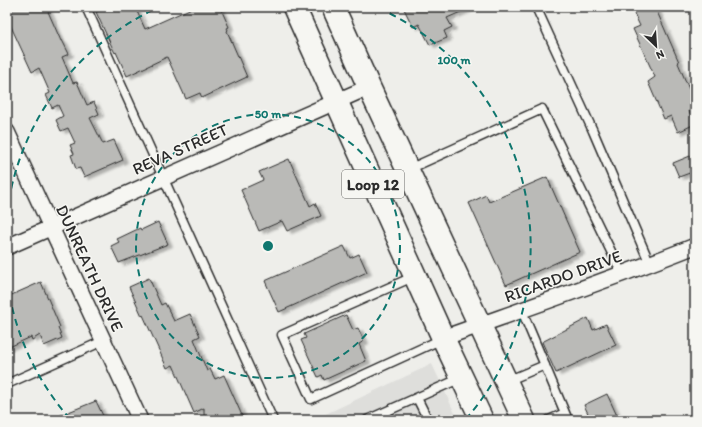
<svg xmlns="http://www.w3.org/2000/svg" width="702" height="427" viewBox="0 0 702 427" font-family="Itim,sans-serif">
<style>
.built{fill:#dededb}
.building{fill:#babab7;stroke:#2b2b2b;filter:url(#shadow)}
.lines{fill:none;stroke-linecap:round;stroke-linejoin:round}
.lane-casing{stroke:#2b2b2b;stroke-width:11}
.street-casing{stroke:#2b2b2b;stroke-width:18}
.primary-casing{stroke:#2b2b2b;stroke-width:25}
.lane{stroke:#f6f6f2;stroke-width:8}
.street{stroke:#f6f6f2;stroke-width:15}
.primary{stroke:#f6f6f2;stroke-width:22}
.ring{fill:none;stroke:#0f766e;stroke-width:2;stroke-dasharray:7 5}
.labels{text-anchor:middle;stroke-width:3;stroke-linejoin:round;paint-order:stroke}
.shield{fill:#f6f6f2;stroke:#686867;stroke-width:1}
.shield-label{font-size:16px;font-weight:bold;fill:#2b2b2b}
.street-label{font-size:17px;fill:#2b2b2b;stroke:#f6f6f2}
.centre{fill:#0f766e;stroke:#f6f6f2;stroke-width:2}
.ring-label{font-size:12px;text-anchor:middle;font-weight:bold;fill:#0f766e;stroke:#f6f6f2;stroke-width:3;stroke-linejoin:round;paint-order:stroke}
</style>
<defs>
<filter id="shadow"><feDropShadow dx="4.5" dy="2.5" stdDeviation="1" flood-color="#0004"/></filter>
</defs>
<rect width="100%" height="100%" fill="#eeeeea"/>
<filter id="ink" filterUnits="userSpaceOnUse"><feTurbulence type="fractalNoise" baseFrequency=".025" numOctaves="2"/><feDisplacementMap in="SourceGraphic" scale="8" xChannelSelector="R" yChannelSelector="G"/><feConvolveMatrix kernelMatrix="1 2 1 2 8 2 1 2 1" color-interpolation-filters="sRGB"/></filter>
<g filter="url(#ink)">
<path class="built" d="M432 364 458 420H313Z"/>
<path class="building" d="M7 7H46L61 41 62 40 69 54 62 57 73 83 77 82 87 105 94 102 99 114 90 118 103 144 114 140 123 160 84 177 80 168 76 169 71 155 74 154 70 145 75 143 68 128 61 131 56 120 63 116 58 105 52 108 46 95 50 93 39 68 32 72 7 18Z
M107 7H135L145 29 194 7H220L229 27 227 28 228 30 227 31 247 77 202 98 200 93 186 99 167 57 127 76 116 52 115 53 112 47 96 12Z
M403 7H472L447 18 452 27 444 31 447 38 430 45 419 24 413 27Z
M631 7H655L679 62 678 63 689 89 695 86V108L689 111 695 124 678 132 671 116 664 119 648 82 655 77 633 29 640 26Z
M695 154V171L679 177 673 163Z
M289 159 310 206 315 203 321 216 287 231 282 221 259 231 241 190 263 180 259 172Z
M547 177 580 252 506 285 469 203 486 195 489 202Z
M158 222 168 244 119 263 111 246 119 242 117 239 140 228 141 230Z
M344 246 350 258 359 254 367 272 279 312 265 281Z
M149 278 161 305 165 303 174 321 190 314 200 336 194 339 207 371 210 369 215 379 224 375 244 420H204V408L194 413 173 365 167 368 143 315 142 316 129 287Z
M41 282 60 327 58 328 62 338 44 346 40 335 32 340 31 337 7 348V297Z
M346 315 353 330 358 328 364 341 359 344 366 361 324 380 322 375 318 377 301 340 306 338 304 334Z
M588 318 593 330 606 324 616 345 556 373 542 342Z
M607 394 619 420H591L584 405Z
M96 401 105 420H51V419Z"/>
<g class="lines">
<g class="lane-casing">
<path id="lane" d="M86 7C149 144 210 282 273 420
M536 7 593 131 650 264
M409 169 542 109 622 274
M415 276 282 335 311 399 442 339
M522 311 568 420
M507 381 545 365
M7 384 103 341
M417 398 428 420
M367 420 461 378
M549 420 565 413"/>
</g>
<g class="street-casing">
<path id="street" d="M7 132 140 420
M7 247 369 87
M443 338C527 308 612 279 695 246"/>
</g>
<g class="primary-casing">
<path id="primary" d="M294 7 443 338 482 420
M333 7 369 87 524 420"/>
</g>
<use href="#lane" class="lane"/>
<use href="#street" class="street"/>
<use href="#primary" class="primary"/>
</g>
</g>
<g class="ring">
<circle cx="268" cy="246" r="132"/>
<path d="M70 419A263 263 0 0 1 7 280M7 212A263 263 0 0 1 157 8M379 8A263 263 0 0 1 466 419"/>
</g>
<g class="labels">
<rect class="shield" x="342" y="170" width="62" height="28" rx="3"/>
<g class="shield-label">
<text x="373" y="190">Loop 12</text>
</g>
<g class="street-label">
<text transform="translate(180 149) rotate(-24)" y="6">REVA STREET</text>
<text transform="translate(90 268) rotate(65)" y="6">DUNREATH DRIVE</text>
<text transform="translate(563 276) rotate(-20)" y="6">RICARDO DRIVE</text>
</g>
</g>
<circle cx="268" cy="246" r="6" class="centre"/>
<g class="ring-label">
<text x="454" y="64">100 m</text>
<text x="268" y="118">50 m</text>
</g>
<rect width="702" height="427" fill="none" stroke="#f6f6f2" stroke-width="24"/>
<rect x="12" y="12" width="678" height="403" fill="none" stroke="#2b2b2b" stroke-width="1.5" filter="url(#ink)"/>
<g transform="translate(656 46) rotate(155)" stroke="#f6f6f2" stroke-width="3" paint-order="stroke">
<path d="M0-3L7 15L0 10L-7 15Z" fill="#2b2b2b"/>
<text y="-6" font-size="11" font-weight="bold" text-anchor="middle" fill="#2b2b2b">N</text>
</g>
</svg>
